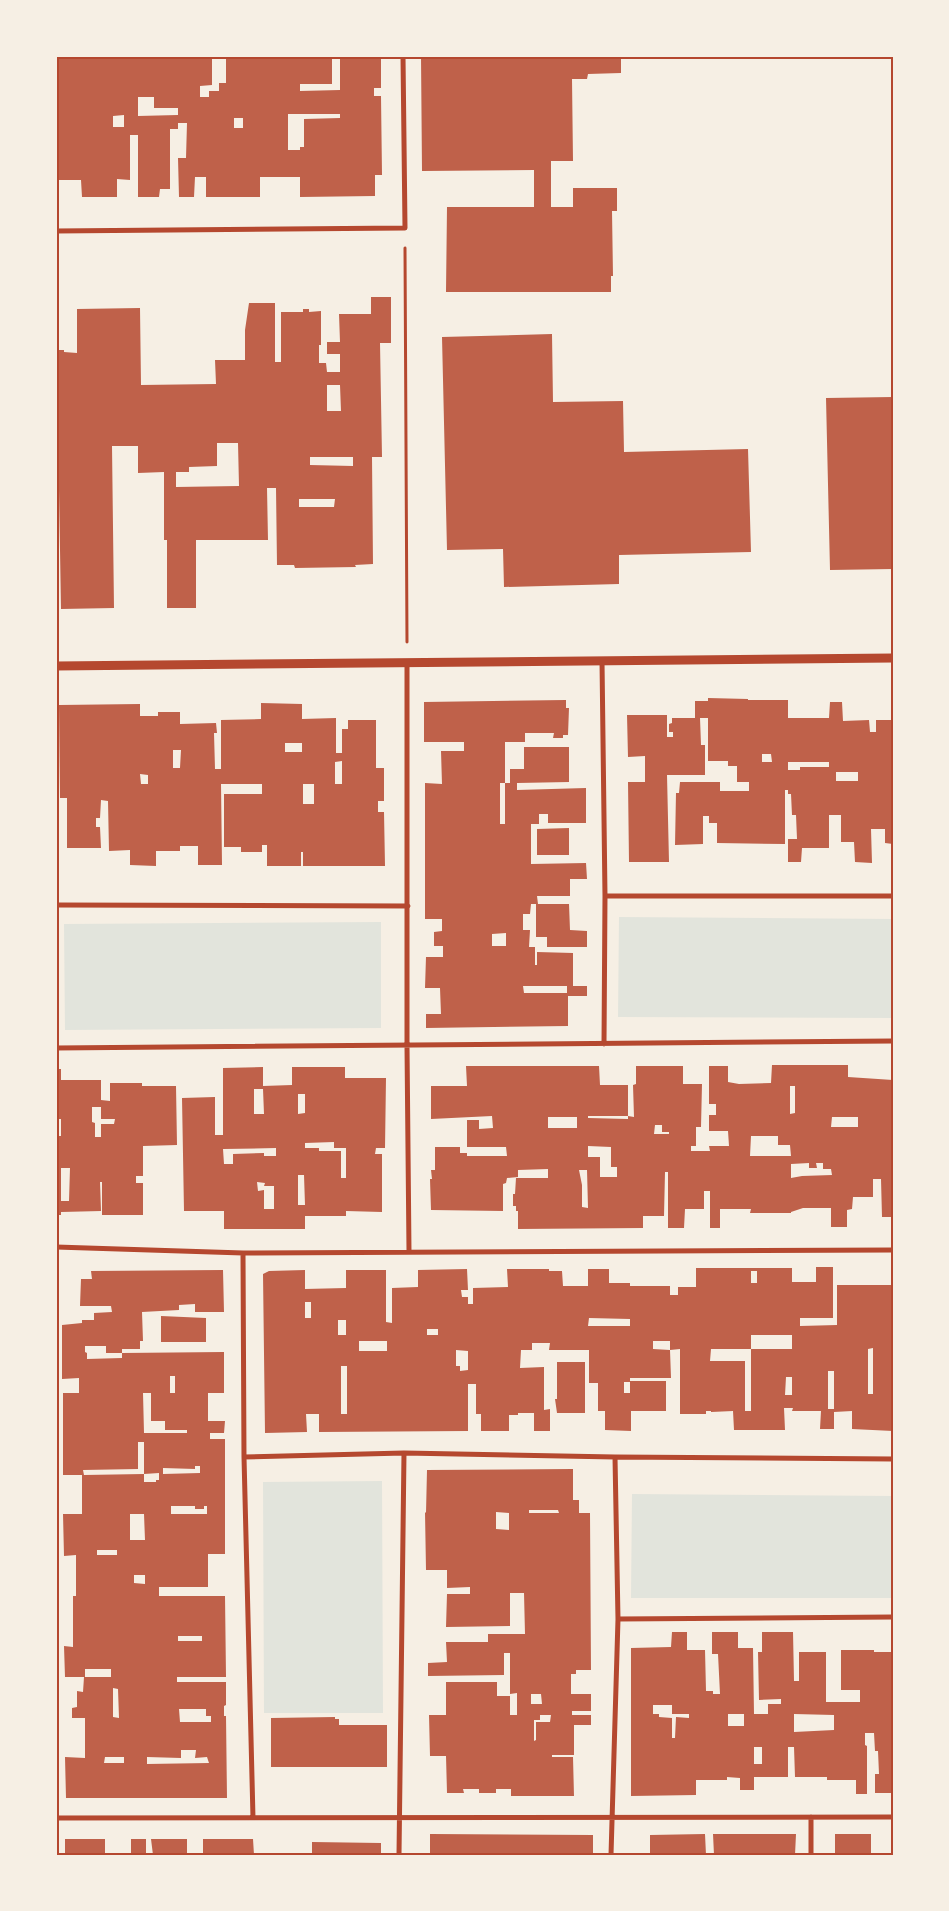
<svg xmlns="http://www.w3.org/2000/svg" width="949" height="1911" viewBox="0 0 949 1911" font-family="'PT Sans',sans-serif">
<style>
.green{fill:#e2e4dc}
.building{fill:#bf614a;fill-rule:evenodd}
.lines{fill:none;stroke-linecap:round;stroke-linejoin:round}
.path{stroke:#b5482f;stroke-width:3}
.minor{stroke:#b5482f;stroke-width:5}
.tertiary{stroke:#b5482f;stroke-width:9}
.neatline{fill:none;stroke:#b5482f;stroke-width:2}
</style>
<rect width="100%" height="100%" fill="#f6efe4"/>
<path class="green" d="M619 917 893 919V1018L618 1017Z
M381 922V1028L65 1030 64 924Z
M382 1481 383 1713H264L263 1482Z
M632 1494 893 1496V1598H631Z"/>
<path class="building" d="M56 56H212V85L200 86V97H209V91H219V83H226V56H332V84H300V91L340 90V56H381V88H374V96H381L382 175H375V196L300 197V177H260V197H206V177H195L194 197H179L178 158H186L187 123H178V129H170V189H160L159 197H138V135H130V180L117 179V197H82L81 180H56ZM138 97H154V108H178V115L138 116ZM288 114H340V118L304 119V147H300V150H288ZM124 115V127H113V116ZM234 118H243V128H234Z
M421 56H621V73L588 74 587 79H572L573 161H551V207H573V188H617V211H612L613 276H611V292H446L447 207H534V170L422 171Z
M371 297H391V343H380L382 457H372L373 564 355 565 356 567 295 568 294 565H277L276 488H267L268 540H196V608H167V540H164V472L138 473V446H112L114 608 61 609 58 431H56V350H64V352L77 353V309L140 308 141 385 216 384 215 360H245V330L249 303H275V362H281V312H303V309H309V312L321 311V345H319V363H326L327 372H340V354H327V342H340L339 314H371ZM327 385H340L341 411H327ZM217 443H238L239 486 176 487V472H189V467L217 466ZM310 457H353V466L310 465ZM299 499H335L334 507H299Z
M552 334 553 402 623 401 624 452 748 449 751 552 619 555V584L504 587 503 549 447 550 442 337Z
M893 397V569L830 570 826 398Z
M708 698 748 699V700H788V718H829L830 702H842L843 721 869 720 870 732H876V720H893V844L885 843V829H871L872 863 855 862 854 842H841V815H829V848H802L801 862H788V839H797L796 815H792L791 794H788V790H785V844L717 843V823H709V816H703V844L675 845 676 793H679L680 782H720V791H749V782H737V766H728V761H708V718H700L701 745H705V775H667L669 862H629L628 782H645V756L628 757 627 715H667V737H673V732H669V724L672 723V718H695V701H708ZM762 754H771L772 762H762ZM788 762H829V767H800V770H788ZM836 772H858V781H836Z
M566 700V708H569L568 735H563V738H553L554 733H525V742H505V783H500V824H505V783H510V769H524V747H569V782L517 783V790L586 788V823H548V814H539V824H531V864L586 863 587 879H570V896H537L538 904H569L570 930 587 931V947H547V937H536V904H531L530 914H523V930H530L529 947H535V965H537V952L573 953V986H587V996H568V1026L426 1028V1014H441L440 988H425L426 957H443V946H434V932L442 931V919H425V783L442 784 441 751H464V742H424V702ZM506 933V946H492V934ZM523 986H567V993H524Z
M261 703 302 704V719L336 718V753H342V729H348V720H376V768H384V801H378V812H384L385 866H303V852H301V866H267V845H262V852H241V847H224V794H262V784H221L222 865H198V846H180V851H156V866L130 865V850L109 851 108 801 101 800 100 818H96V827H100L101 848H67V798H60L59 705 140 704V716H158V712H180V724L216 723 217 733H214L215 769H221V720L261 719ZM285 743H302V752H285ZM173 750H181L180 768H173ZM342 761V784H335V762ZM140 774 148 775V784H141ZM303 784H314V804H303Z
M569 828V855H537V829Z
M772 1065H848V1077L893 1080V1217H882L881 1179H873V1197H853L852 1209 847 1210V1227H831V1208H803L791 1212V1213H750L751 1209H720V1228H710V1191H704V1209H685L684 1228H668V1172H665L664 1216H643V1228L518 1229V1211H516V1206H513V1194H515L516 1178H548V1169L518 1170V1177L507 1178 506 1183 503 1184V1211L431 1210 430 1179H432L431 1170H435V1147H460V1153H467V1156H507L506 1147H467V1120H479V1129L493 1128 492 1116 431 1119V1086H467L466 1066H599L600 1085H628V1116H588V1118L628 1119V1116L634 1117 633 1085 636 1084V1066H683V1084H702L701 1127H696V1146H691V1151H710L709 1146H729L728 1131H709V1115H716V1104H709V1066H728V1082L739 1084 771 1083ZM790 1086H795V1113L790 1114ZM548 1117H577V1128H548ZM832 1117H858V1127H831ZM655 1125H662V1132H669V1134H654ZM751 1136H778V1145H790L791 1156H750ZM588 1146 611 1147V1167H617V1177H600V1157H588ZM809 1163V1168H817L816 1163H823V1169H831L832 1175 802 1176 791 1178V1164ZM579 1170H587L588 1208 582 1207V1185Z
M263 1067V1086L292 1085V1067H345V1078H386L385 1148H376L375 1154H382V1212L346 1211V1216H305V1229H224V1211H184L182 1098 215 1097V1135H223V1068ZM254 1089H263L264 1114H254ZM298 1094H305V1113L298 1114ZM334 1142V1148H346V1178H341V1151H319V1148H305V1143ZM276 1148V1156H264V1153L233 1154V1164H224L223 1149ZM298 1175H304L305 1205H298ZM257 1182 265 1183 264 1186H274V1209H264V1190L258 1191Z
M56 1069H61V1080H101V1100L110 1101V1083H142V1086H176L177 1145 143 1146V1176H136V1183H143V1215H102V1182H100L101 1211 61 1212V1215H56V1136H61V1119H56ZM92 1107H101V1119H115L114 1124H101V1137H95V1123L92 1122ZM61 1168H70L69 1201H61Z
M816 1267H833V1318H800V1326L837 1325V1285H893V1431L852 1429V1411L834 1412V1429H820L821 1411H792L793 1408H784L785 1430H734L733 1411 711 1412V1411H706V1414H680V1349L670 1350 671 1378H630V1382H624V1393H630V1381H666V1411H631V1431L605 1430V1411H598V1383H589V1350H549L550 1343H532V1350H521L520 1368 544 1367V1410L550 1409V1431H534V1413H518V1415H509V1431H481V1414H476V1384H468V1431L319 1432V1414H306L307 1432 265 1433 263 1274 269 1271 305 1270V1289L346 1288V1270H386V1322L392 1323V1288L418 1287V1270L467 1269 468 1290H461L462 1297H468V1304H473V1288L508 1287 507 1269H549V1271H562L563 1286H588V1269H609V1283H630V1286H670V1295H678V1287H696V1268H792V1282H816ZM751 1271H757V1283H751ZM305 1302H311V1318H305ZM589 1318 630 1319V1326H588ZM338 1320H346V1335H338ZM427 1329H438V1335H427ZM751 1335H792V1349H751ZM359 1341H387V1351H359ZM653 1341H670V1350L653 1349ZM873 1348V1394H868V1349ZM711 1349H751V1411H745V1361H710ZM456 1350 468 1351V1370L460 1371V1366H456ZM341 1366H347V1414H341ZM828 1371H834V1409H828ZM786 1377H792V1395H785Z
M223 1270 224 1312H195V1304L179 1305V1310L142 1312 143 1341H140V1349H122V1353H106V1346H85V1352L87 1353V1359L122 1358V1353L224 1352V1393H208V1421H225L224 1433H210V1439H225V1554H208V1587H159V1596H225L226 1677H177V1682H226V1705L224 1706V1716H226L227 1798H66L65 1757 85 1758V1718H72V1708L77 1707V1691L83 1692 84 1677H111V1669H85V1677H65L64 1646 73 1647V1596H76V1555L64 1556 63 1514H82V1475H63V1393H79V1378L62 1379V1325L82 1323V1320H94V1313L112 1312 111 1306H80L81 1279H92L91 1271ZM170 1376H175V1393H170ZM143 1393H151V1421H165V1430H187V1433H144ZM138 1442H144V1474L159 1473V1480H156V1482H144V1474L84 1475 83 1470 138 1469ZM195 1466H200V1473L163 1474V1468L195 1469ZM171 1506H195V1509H204V1506H207V1514H171ZM130 1514H144L145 1540H130ZM97 1550H117V1555H97ZM134 1575H145V1584L134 1583ZM178 1636H202V1641H178ZM113 1688 118 1689 119 1718 113 1717ZM179 1709H206V1716H211V1722H180ZM181 1750H196L195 1758 207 1757 209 1763 147 1764V1757L181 1758ZM105 1757H124V1763H104Z
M161 1316 206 1318V1342H161Z
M557 1362H585V1413H557L555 1399H557Z
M573 1469V1500H579V1513H590L591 1670H576V1674H571V1694H591V1711H572V1715H591V1725H574V1755H552V1757H573L574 1796H511V1789H496V1793H479V1789H463L464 1793H447L446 1756H430L429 1715H446V1682H497V1696H510V1715H517V1693L510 1694V1653H504V1675L428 1676V1663L447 1662 446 1642H488V1634H525L524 1593H510V1626L446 1627 447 1594H470V1587L447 1588V1570H426L425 1512 426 1513 427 1470ZM529 1510H558L559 1513H529ZM496 1512 509 1513V1530L496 1529ZM531 1694H541L542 1704H531ZM540 1715H551L550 1722H536V1740L534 1741V1720H540Z
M672 1632H687V1650H705L706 1691H713V1694H720L718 1654H712V1632H738V1648H753L754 1714H768V1704H781V1699L759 1700 758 1652H762V1632H793L794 1681H799V1652H826V1702H860V1690H841V1650H874V1652H893V1793H875V1774H879L878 1751H875L874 1733H865V1745L867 1746V1794H856V1780H827V1777H795L794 1747H788V1777H754V1790H740V1778L727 1777V1780H696V1795L631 1796V1648L671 1647ZM653 1705H672V1714H689V1718L676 1717 675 1738H672V1718L659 1717V1714H653ZM728 1714H744V1726H728ZM794 1714 834 1715V1730L794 1732ZM754 1747H762V1764H754Z
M335 1717V1719H339V1725H387V1767H271V1718Z
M430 1834 593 1835V1855H430Z
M705 1834 706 1855H650V1835Z
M713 1834H796L795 1855H714Z
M835 1834H871V1855H835Z
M65 1839H105V1855H65Z
M131 1839H146V1855H131Z
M151 1839H187V1855H153Z
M203 1839H253L254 1855H203Z
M312 1842 381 1843V1855H312Z"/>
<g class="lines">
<path class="path" d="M405 248 407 642"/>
<path class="minor" d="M56 231 405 228 403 56
M602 661 605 896 604 1044
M407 663V1046L409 1251
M605 896H893
M56 905 408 906
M56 1048 893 1041
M56 1247 243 1253 893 1250
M243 1253 244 1457 253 1818
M244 1457 404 1453 615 1457 893 1459
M618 1619 893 1617
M56 1818 893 1817
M399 1855 404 1453
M611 1855 618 1619 615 1457
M811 1855V1817"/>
<path class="tertiary" d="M56 666 893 658"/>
</g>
<rect width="949" height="1911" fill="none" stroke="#f6efe4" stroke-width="115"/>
<rect x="58" y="58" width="834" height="1796" class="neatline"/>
</svg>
